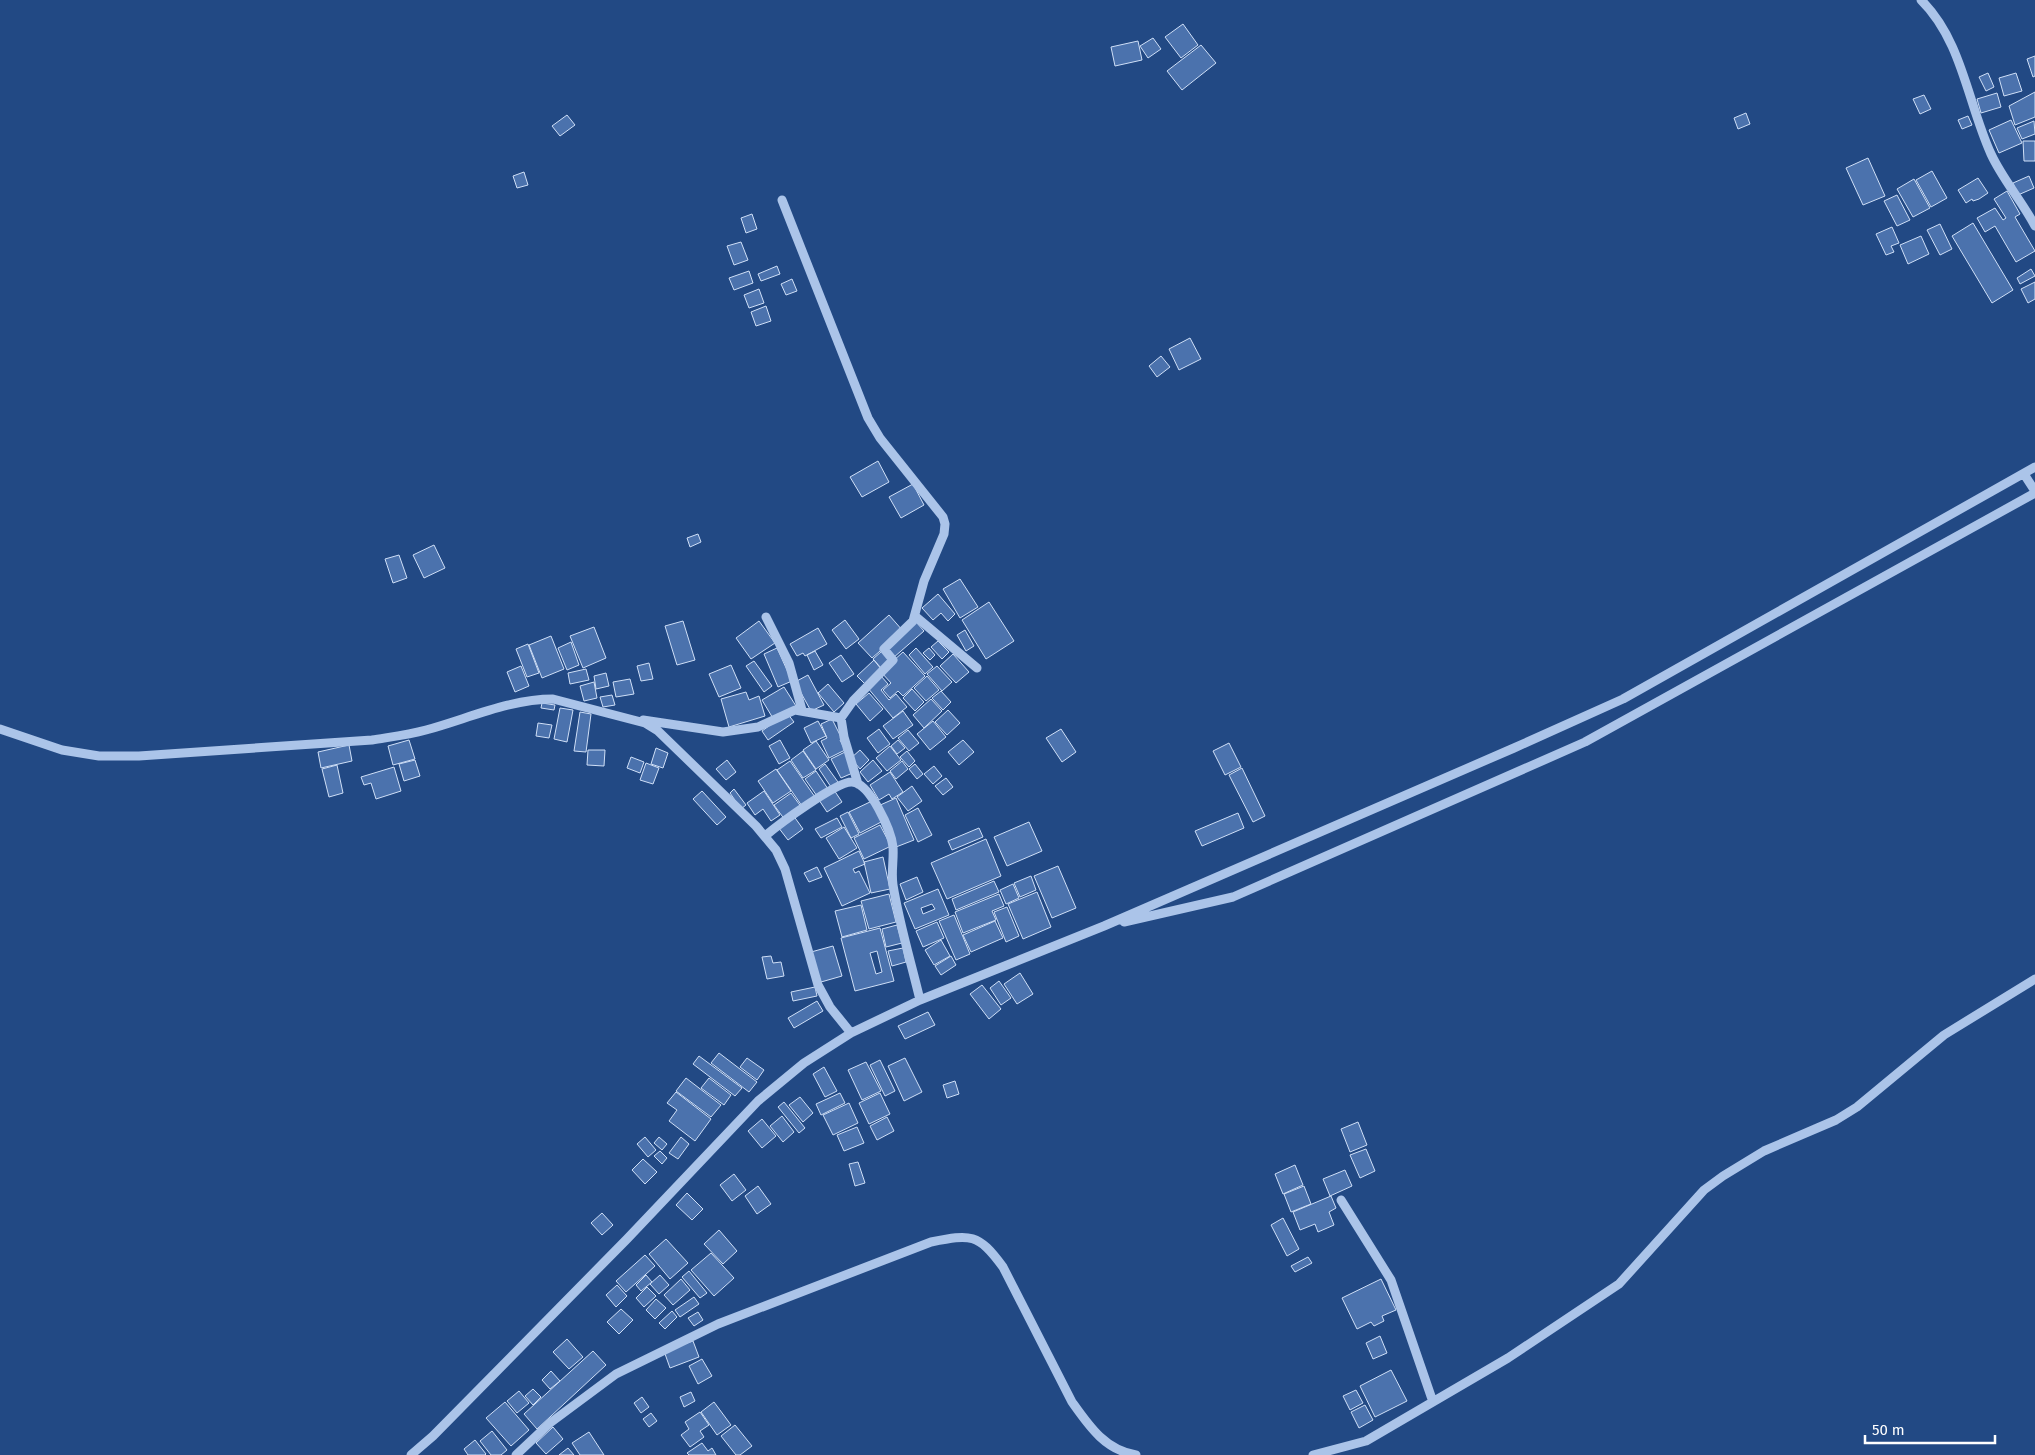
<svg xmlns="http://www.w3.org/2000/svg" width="2035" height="1455" viewBox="0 0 2035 1455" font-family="'Fira Sans',sans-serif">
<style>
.building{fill:#4b72ad;stroke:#cfdff7;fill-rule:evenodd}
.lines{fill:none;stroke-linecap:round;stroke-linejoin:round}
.minor{stroke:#abc4e9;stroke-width:9}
</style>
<rect width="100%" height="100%" fill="#224984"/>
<path class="building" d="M1183 24 1198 45 1181 58 1165 37Z
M1153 38 1161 49 1148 58 1140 46Z
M1138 41 1142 60 1115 66 1111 47Z
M1201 45 1216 63 1182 90 1167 71Z
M2035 56V76L2033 77 2027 59Z
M1988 73 1994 87 1986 91 1979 77Z
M2016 73 2022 91 2004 96 1999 78Z
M2035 92V117L2015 125 2009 106Z
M1997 93 2001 107 1981 113 1977 99Z
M1924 95 1931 109 1920 114 1913 99Z
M1746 113 1750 124 1738 129 1734 118Z
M567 115 575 125 560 136 552 126Z
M1968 116 1972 125 1962 129 1958 120Z
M2011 120 2022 143 1999 153 1989 130Z
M2034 121 2035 134 2022 139 2017 128Z
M2023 141H2035V161H2024Z
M1868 158 1885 196 1863 205 1846 168Z
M1932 171 1947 198 1931 207 1916 180Z
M524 172 528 185 517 188 513 176Z
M2029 176 2034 188 2018 195 2013 183Z
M1978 178 1988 193 1979 199 1973 201 1972 199 1966 203 1958 190Z
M1914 179 1930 208 1913 217 1897 189Z
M2007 191 2020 214 2015 217 2035 251 2016 262 1995 226 1985 232 1977 218 1995 208 2003 220 2006 218 1994 199Z
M1897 195 1910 220 1897 226 1884 201Z
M752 214 757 229 746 233 741 218Z
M1973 223 2013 290 1992 303 1952 236Z
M1940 224 1952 249 1940 255 1927 230Z
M1892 227 1899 243 1891 246 1894 252 1886 255 1876 234Z
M1921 236 1929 254 1908 264 1900 245Z
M741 242 748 260 734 265 727 246Z
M777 266 780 274 761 281 758 274Z
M2031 269 2035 276 2020 284 2017 278Z
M749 271 753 283 734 290 729 278Z
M792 279 797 291 786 295 781 284Z
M2035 282V299L2028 303 2021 289Z
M759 289 764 303 749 308 744 295Z
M766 306 771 321 756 326 751 312Z
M1190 338 1201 359 1179 370 1169 349Z
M1161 356 1170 367 1157 377 1149 366Z
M878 461 889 482 862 497 850 477Z
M913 484 924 505 901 518 889 497Z
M698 534 701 542 690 547 687 538Z
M434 545 445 568 424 578 413 555Z
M399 555 407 578 393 583 385 559Z
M960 579 978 607 960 618 943 589Z
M938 594 955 614 948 621 941 613 933 620 922 608Z
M989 602 1014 641 986 659 962 620Z
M889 615 903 631 872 658 858 643Z
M845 620 859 639 846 649 832 630Z
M683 621 695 660 677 665 665 626Z
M759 621 775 643 751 659 736 638Z
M916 622 924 631 893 658 885 649Z
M594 627 606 658 583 668 570 636Z
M818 628 827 644 805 656 803 653 797 656 790 644Z
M965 630 974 646 966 651 957 635Z
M551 636 564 669 542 678 529 645Z
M938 641 949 652 942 659 931 647Z
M571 642 579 665 567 670 558 648Z
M528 644 539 673 527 677 516 649Z
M777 648 792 681 778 687 764 654Z
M916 648 933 667 925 674 909 655Z
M929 648 935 655 930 660 923 653Z
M815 651 823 665 814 670 807 655Z
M882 651 891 661 882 669 873 659Z
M903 652 925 676 903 696 898 691 890 698 883 690 891 683 881 672Z
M953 654 969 672 956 683 940 666Z
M841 655 854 674 842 682 829 663Z
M874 660 881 669 865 684 857 676Z
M754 661 772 686 764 692 746 666Z
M649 663 653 679 641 681 637 666Z
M731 665 741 688 719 697 709 674Z
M521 666 529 686 515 692 507 672Z
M937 666 952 682 942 691 927 674Z
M586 669 589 680 570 684 568 673Z
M606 673 609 686 596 689 594 676Z
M808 675 824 705 811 711 795 682Z
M881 676 888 684 881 690 889 700 896 694 907 707 893 718 867 687Z
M927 676 939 690 926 701 914 688Z
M630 679 634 694 616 697 613 682Z
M594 682 597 698 584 701 580 686Z
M828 684 844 703 834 712 818 693Z
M784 687 796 706 774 720 762 700Z
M912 689 924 702 915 711 903 698Z
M941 691 951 702 943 710 932 698Z
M746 692 749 700 759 696 765 716 729 727 721 699Z
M869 693 883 709 870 721 856 704Z
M612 695 615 705 603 707 600 697Z
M931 699 942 711 924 728 913 715Z
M542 703 555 705 554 710 541 708Z
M560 708 573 710 567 742 554 739Z
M948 710 960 723 947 735 935 722Z
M903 711 913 725 893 739 883 726Z
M580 712 591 714 586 752 574 751Z
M787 713 794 722 768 740 762 731Z
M832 719 842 739 840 740 845 750 829 758 821 741 827 738 821 724Z
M818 721 826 736 811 743 804 728Z
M933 721 946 737 930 750 917 734Z
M538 723 552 725 549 738 536 736Z
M879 729 890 744 878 753 867 738Z
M1061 729 1076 752 1062 762 1046 738Z
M908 730 919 743 909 751 898 738Z
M409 740 415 759 393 765 388 746Z
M780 740 790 758 779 764 769 746Z
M898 740 905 748 897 754 891 746Z
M963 740 974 752 959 765 948 752Z
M816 741 829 760 816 769 803 750Z
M1229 743 1241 767 1225 775 1213 751Z
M349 745 352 761 321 768 318 752Z
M890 746 901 760 887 771 876 758Z
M656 748 668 753 663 768 651 764Z
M588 750H605L604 766 587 765Z
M860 750 869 760 860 769 851 758Z
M803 751 816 770 803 778 791 760Z
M907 751 915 761 909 767 900 757Z
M845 752 855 772 841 778 831 759Z
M631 757 644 762 640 773 627 768Z
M415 760 420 776 404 781 399 764Z
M727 760 736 772 726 780 716 769Z
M873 760 882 771 868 782 860 772Z
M790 761 815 797 802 806 777 770Z
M902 761 908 769 896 779 890 771Z
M646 763 659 768 653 784 640 780Z
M825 764 838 782 831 787 819 769Z
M915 764 923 774 917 779 909 769Z
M337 765 343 793 329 797 322 769Z
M934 766 942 776 933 784 924 774Z
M394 767 401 791 376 799 371 783 364 785 361 777Z
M1242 768 1265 816 1253 822 1229 775Z
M776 769 791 791 773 803 758 781Z
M816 771 828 789 817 796 805 779Z
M890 772 903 792 892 799 889 794 879 800 870 785Z
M946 778 953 787 943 795 935 786Z
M912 786 922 801 908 811 897 797Z
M734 789 746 805 741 809 730 793Z
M834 790 842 802 827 812 819 800Z
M702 791 726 817 717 825 693 799Z
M764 791 780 815 771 821 763 809 755 815 747 803Z
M791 793 802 808 785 820 774 805Z
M896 798 914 840 896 847 878 806Z
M872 801 883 821 860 833 849 812Z
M918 808 932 835 918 842 905 815Z
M848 812 859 834 851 838 840 816Z
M1238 813 1244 828 1202 846 1195 831Z
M793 815 803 829 788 840 778 827Z
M837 818 842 827 821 838 815 829Z
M1029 822 1042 851 1007 866 994 837Z
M880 825 891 846 864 859 854 838Z
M844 827 857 848 839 859 826 838Z
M979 828 983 837 952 850 948 841Z
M986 839 1001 876 947 899 931 863Z
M859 851 865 864 853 869 855 873 859 871 870 893 842 906 824 868Z
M883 857 890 889 871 893 864 862Z
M1058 866 1076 908 1052 918 1034 876Z
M817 867 822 877 809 882 804 873Z
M1031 876 1036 890 1020 897 1014 883Z
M917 877 923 892 906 900 900 884Z
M994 881 999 892 956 910 952 899Z
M1013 884 1019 898 1006 904 1000 890Z
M938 889 949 915 915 929 904 903ZM932 904 935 909 923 914 921 908Z
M1037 892 1051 927 1023 939 1008 904Z
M889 894 896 922 869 929 861 901Z
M999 894 1004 906 992 911 996 920 963 933 955 912Z
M861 905 867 930 842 937 835 911Z
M1007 907 1019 936 1006 942 994 912Z
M954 915 970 954 956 960 939 921Z
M995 921 1003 938 971 952 963 935Z
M937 922 944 938 923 947 916 931Z
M897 925 902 943 886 947 882 929Z
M880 928 894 981 855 991 841 938ZM877 951 882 972 876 974 870 953Z
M941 940 950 956 934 965 925 950Z
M833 946 842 976 821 982 811 952Z
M903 948 906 962 892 966 888 951Z
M771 956 773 963 781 962 784 976 767 979 762 957Z
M951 956 956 965 941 975 935 966Z
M1020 973 1033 994 1017 1004 1004 984Z
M999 981 1011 998 1001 1005 990 988Z
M982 985 1001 1009 989 1019 970 994Z
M815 987 817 996 793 1001 791 992Z
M817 1001 823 1011 794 1028 788 1018Z
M928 1012 935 1025 905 1039 898 1026Z
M719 1053 757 1082 749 1092 711 1063Z
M699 1056 742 1088 735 1096 693 1064Z
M747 1058 764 1070 757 1080 740 1067Z
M905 1058 922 1092 904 1101 888 1066Z
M880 1060 895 1091 885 1096 870 1065Z
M866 1062 881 1091 862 1100 848 1070Z
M824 1067 837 1091 825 1097 813 1074Z
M686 1078 721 1105 711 1117 676 1091Z
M709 1078 731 1095 724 1105 701 1088Z
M955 1081 959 1094 947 1098 943 1085Z
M676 1092 711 1119 695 1141 669 1121 677 1110 667 1103Z
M840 1093 845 1103 821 1115 816 1104Z
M880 1093 890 1114 869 1124 859 1103Z
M800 1097 813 1113 803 1122 789 1105Z
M784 1102 805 1128 799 1133 778 1107Z
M849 1103 858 1123 833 1135 823 1115Z
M782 1116 794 1132 783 1142 770 1126Z
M887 1117 894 1131 877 1140 870 1126Z
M762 1119 776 1136 762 1148 748 1131Z
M1358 1122 1367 1145 1350 1152 1341 1129Z
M857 1127 864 1143 844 1151 837 1135Z
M645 1137 656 1150 648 1157 637 1144Z
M659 1137 667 1144 662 1150 654 1143Z
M681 1137 689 1144 678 1159 669 1153Z
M1366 1149 1375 1171 1360 1178 1350 1155Z
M660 1151 667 1158 662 1164 654 1156Z
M643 1159 657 1172 645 1184 632 1170Z
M858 1162 865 1183 855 1186 849 1164Z
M1295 1165 1303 1185 1283 1194 1275 1174Z
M1345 1170 1352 1186 1330 1196 1323 1179Z
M734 1174 746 1190 732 1201 720 1185Z
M758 1186 771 1204 757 1214 745 1196Z
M1304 1186 1311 1204 1291 1212 1284 1194Z
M687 1193 703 1209 692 1220 676 1205Z
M1331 1196 1336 1208 1329 1212 1334 1225 1318 1232 1315 1224 1300 1230 1293 1212Z
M602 1213 613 1225 602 1235 591 1223Z
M1283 1218 1299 1249 1287 1256 1271 1225Z
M719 1230 737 1251 723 1264 704 1244Z
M666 1239 688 1263 670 1279 649 1254Z
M711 1253 734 1278 714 1296 691 1270Z
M645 1255 655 1266 626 1292 616 1281Z
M1308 1257 1312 1263 1295 1272 1291 1266Z
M689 1271 707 1293 700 1298 682 1277Z
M646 1275 652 1282 641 1291 636 1285Z
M660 1275 669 1285 659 1294 650 1284Z
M681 1279 690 1290 673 1305 664 1295Z
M1381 1279 1396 1310 1382 1316 1384 1321 1374 1326 1371 1322 1357 1329 1342 1298Z
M617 1285 627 1296 616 1307 606 1295Z
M647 1287 656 1296 644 1307 636 1298Z
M694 1297 699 1304 680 1317 675 1310Z
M656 1299 666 1308 655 1319 646 1310Z
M621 1309 633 1320 619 1334 607 1322Z
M672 1311 677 1317 665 1329 659 1323Z
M698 1312 703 1320 694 1326 688 1318Z
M1380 1336 1387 1353 1373 1359 1366 1343Z
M567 1339 583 1357 569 1369 553 1352Z
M693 1341 699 1357 670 1368 664 1351Z
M593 1351 606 1365 537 1429 524 1414Z
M702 1359 712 1376 698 1384 689 1366Z
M1391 1370 1407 1401 1375 1417 1360 1386Z
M551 1371 560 1381 550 1389 542 1380Z
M533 1389 541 1397 533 1405 525 1396Z
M1356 1390 1363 1403 1350 1410 1343 1396Z
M519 1391 529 1403 517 1413 507 1401Z
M691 1392 695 1401 684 1407 680 1397Z
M642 1397 649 1407 641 1413 634 1403Z
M505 1402 529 1430 511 1446 486 1418Z
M714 1402 731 1425 717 1435 701 1412Z
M1365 1405 1373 1420 1359 1428 1351 1412Z
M700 1412 709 1425 700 1431 704 1437 690 1447 681 1435 689 1429 685 1422Z
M651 1413 657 1421 649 1427 643 1419Z
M735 1425 752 1446 740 1455H736L721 1436Z
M553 1427 563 1439 546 1454 536 1443Z
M492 1431 507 1450 501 1455H491L480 1441Z
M589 1432 604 1455H580L572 1443Z
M475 1440 486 1454 485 1455H468L464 1449Z
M702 1443 708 1451 712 1448 716 1455H689L687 1453Z
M568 1448 574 1455H559Z"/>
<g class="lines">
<path class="minor" d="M1921 0C1962 40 1968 104 1991 154 2003 180 2022 201 2035 226
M782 200 868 418 880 438 943 517 945 524 944 534 924 581 913 621 884 649 893 660 853 701 841 718 844 737 858 784
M2024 474 2035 491
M915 616 977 668
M766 617 789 663 802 710
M643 720 723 732 758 727 795 710 841 718
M0 729 62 750 99 756H139L372 740C390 737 408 735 426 730 467 719 510 699 553 699L645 723 658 731 756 826 776 850 785 869 818 985 830 1007 851 1033
M765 836C778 825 837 781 852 782 870 783 891 830 893 847 894 859 891 872 893 885 899 923 911 962 920 1000
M1124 922 1233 897 1585 742 2035 493
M1341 1200 1391 1280 1433 1402
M411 1455 433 1436 627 1239 758 1101 804 1063 851 1033 920 1000 1104 926 1514 748 1623 699 2035 467
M516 1455 550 1423 616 1374 718 1324 931 1242C971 1234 978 1233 1003 1267L1072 1402C1089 1426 1105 1450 1136 1455
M1313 1455 1366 1441 1508 1358 1619 1284 1704 1190 1723 1176 1764 1151 1836 1120 1857 1107 1944 1035 2035 979"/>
</g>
<path d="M1865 1435v8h130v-8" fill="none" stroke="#ffffff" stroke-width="2.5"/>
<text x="1872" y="1435" font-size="15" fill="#ffffff" stroke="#224984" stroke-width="4" paint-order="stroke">50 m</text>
</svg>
